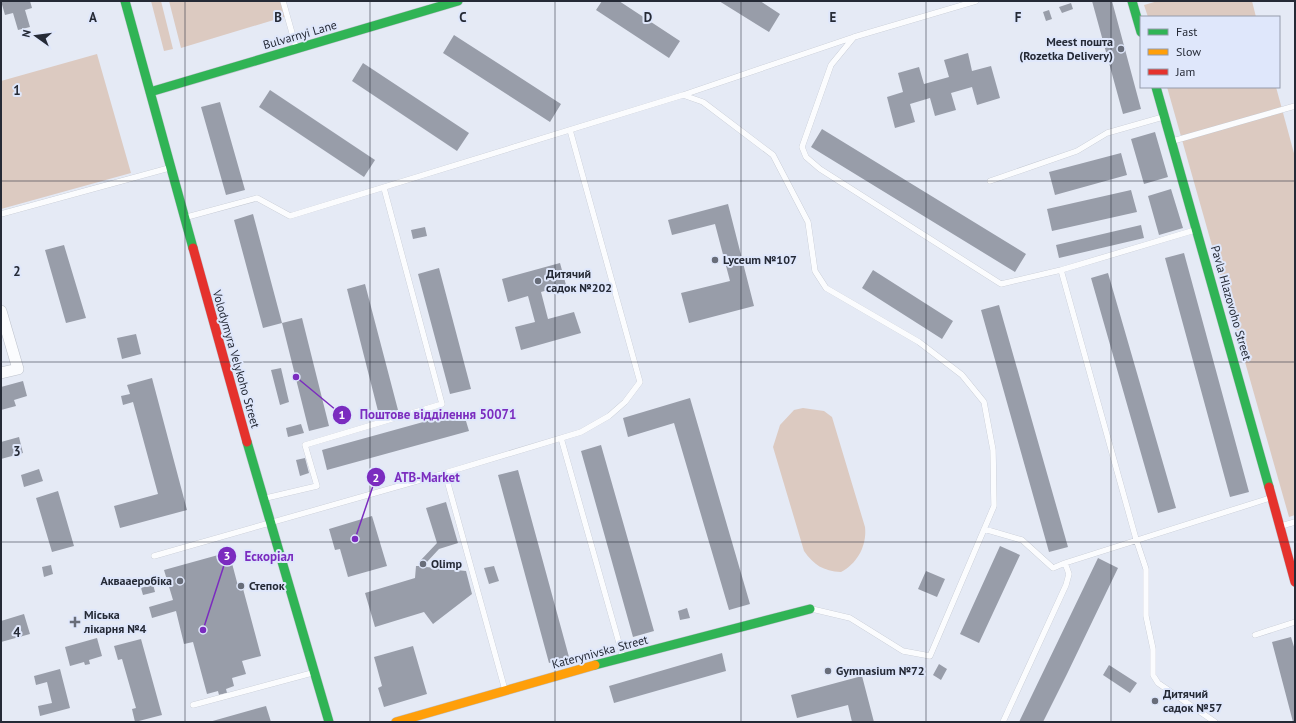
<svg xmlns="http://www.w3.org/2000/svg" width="1296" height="723" viewBox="0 0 1296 723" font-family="'PT Sans',sans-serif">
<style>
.green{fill:#dccac1}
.building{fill:#989da9}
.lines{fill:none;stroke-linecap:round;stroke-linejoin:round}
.lane-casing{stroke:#bdc2cc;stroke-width:6}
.street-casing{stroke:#bdc2cc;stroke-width:12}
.fast-casing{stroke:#bdc2cc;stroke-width:10}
.slow-casing{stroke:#bdc2cc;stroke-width:10}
.jam-casing{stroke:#bdc2cc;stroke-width:10}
.lane{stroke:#fbfcfe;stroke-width:5.5}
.street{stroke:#fbfcfe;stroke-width:11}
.fast{stroke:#30b455;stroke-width:9}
.slow{stroke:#ff9f0a;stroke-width:9}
.jam{stroke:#e5322d;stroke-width:9}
.grid{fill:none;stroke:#252a36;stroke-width:1;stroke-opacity:0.55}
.poi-dot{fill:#686d79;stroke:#dfe7fb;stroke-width:1.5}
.labels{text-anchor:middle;stroke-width:4;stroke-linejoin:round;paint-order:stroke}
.street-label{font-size:12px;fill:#252a36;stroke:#dfe7fb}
.poi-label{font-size:12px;font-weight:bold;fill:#252a36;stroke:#dfe7fb;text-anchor:start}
.grid-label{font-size:13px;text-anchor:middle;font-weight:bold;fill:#252a36;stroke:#dfe7fb;stroke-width:4;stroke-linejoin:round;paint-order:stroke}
.leader{fill:none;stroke:#7b2cbf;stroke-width:1.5}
.callout-dot{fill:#7b2cbf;stroke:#dfe7fb;stroke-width:1.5}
.mark-label{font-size:12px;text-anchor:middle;font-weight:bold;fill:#fff}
.callout-label{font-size:13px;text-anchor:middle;font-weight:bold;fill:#7b2cbf;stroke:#dfe7fb;stroke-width:4;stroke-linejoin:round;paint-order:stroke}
</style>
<rect width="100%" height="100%" fill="#e5eaf5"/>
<path class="green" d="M151 1H161L173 49 164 51Z
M169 1H283L287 16 181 48Z
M1158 1H1252L1256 17H1148L1144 5Z
M97 54 131 173 1 209V81Z
M1167 87H1276L1295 157V515L1289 517Z
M803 408 824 411 832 417 865 527C867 545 858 563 841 572 823 571 814 565 804 551L773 447 780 425 794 410Z"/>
<path class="building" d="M1 1H30L32 8 25 10 30 27 18 30 13 13 5 15Z
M602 1H619L680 41 669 58 596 10Z
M719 1H760L780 14 769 32Z
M1092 1H1112L1141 109 1123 114Z
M1071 3 1073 9 1062 13 1059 7Z
M1049 10 1052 19 1046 21 1043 12Z
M454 35 561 104 550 122 443 53Z
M968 53 972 71 991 66 1000 98 977 105 972 87 951 93 956 110 935 116 930 98 910 104 915 122 895 128 887 97 903 92 898 73 919 67 924 84 949 77 944 60Z
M363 63 469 133 457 151 352 81Z
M270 90 375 160 364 177 259 107Z
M220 102 245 190 226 195 201 107Z
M822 129 1026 254 1015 272 811 147Z
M1155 132 1168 177 1144 184 1131 139Z
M1121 153 1127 175 1055 195 1049 172Z
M1171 189 1183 228 1159 235 1148 196Z
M1131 190 1137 212 1052 231 1047 209Z
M728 204 754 306 689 323 681 293 730 281 715 224 672 235 668 220Z
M253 214 282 323 263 328 234 220Z
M1141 225 1144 238 1059 258 1056 245Z
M425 227 427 236 413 239 411 230Z
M64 245 86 318 66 323 45 250Z
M1184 253 1249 492 1230 497 1165 258Z
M560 263 566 285 541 292 548 319 574 312 581 333 521 350 515 327 535 322 528 296 508 302 502 279Z
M439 268 471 389 450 394 418 274Z
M873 270 953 321 942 339 862 288Z
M1108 273 1176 508 1158 513 1091 278Z
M365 284 398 410 379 415 347 289Z
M999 305 1068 547 1049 552 981 310Z
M302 318 329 426 309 431 282 323Z
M136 334 141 354 122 359 117 338Z
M281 368 289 402 280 405 271 370Z
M152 378 187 510 120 528 114 506 158 494 133 402 123 405 121 396 130 394 127 385Z
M23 381 27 396 14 400 16 406 1 410V387Z
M690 398 750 604 729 610 674 423 628 437 623 418Z
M463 411 469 431 327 470 322 450Z
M301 424 304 433 288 437 286 428Z
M19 437 23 453 1 459V442Z
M601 445 654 631 633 637 581 451Z
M305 458 309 473 300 476 296 460Z
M39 469 43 481 24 487 21 475Z
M518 470 569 657 549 663 498 475Z
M58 491 74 546 52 552 36 498Z
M446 502 458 543 439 549 426 563V567L466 571 472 594 433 624 424 612 375 627 365 593 415 578 416 566H419L420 561 437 543 426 508Z
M372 516 387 566 348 577 340 549 335 550 329 529Z
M1000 546 1020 555 979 643 960 634Z
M229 552 238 586 242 585 261 656 242 661 246 674 232 678 234 686 226 689 227 693 219 695 218 691 207 694 193 642 184 644 176 611 152 618 149 607 173 600 164 570Z
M1098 558 1118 568 1067 674 1043 722H1019Z
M51 565 53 574 44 577 42 567Z
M494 566 499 581 489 584 484 568Z
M926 571 945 579 937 597 918 589Z
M153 584 155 592 143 595 141 588Z
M687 608 690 618 680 620 678 611Z
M24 614 30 634 1 642V621Z
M1291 637 1295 650V722H1293L1272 642Z
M97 638 102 656 89 660 90 664 85 665 84 662 70 666 65 647Z
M141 639 162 715 135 722 132 709 136 708 122 659 118 660 114 646Z
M413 646 427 694 384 707 378 688 382 686 374 657Z
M722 653 726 671 614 703 609 686Z
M939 664 947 669 941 680 933 675Z
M1109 665 1137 683 1130 693 1103 675Z
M60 669 70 708 40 716 38 706 52 703 47 682 36 685 34 676Z
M862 676 874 722H852L848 705 797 718 791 695Z
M266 706 271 722H209Z"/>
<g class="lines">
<g class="lane-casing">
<path id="lane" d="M283 1 296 47
M976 1 854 37 831 65 802 147 806 157 820 169 1001 284 1061 270
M683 95 854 37
M1173 141 1295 106
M990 181 1077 151 1107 133 1163 117
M1 214 169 168
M187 217 257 198 290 216 683 95 703 102 773 155 808 222 815 271 826 288 919 342 962 375 984 402 993 450 994 506 930 656 903 651 850 618 812 609
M1195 230 1061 270 1136 539 1146 569V616L1153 649V675L1158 683 1215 722
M561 438 623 657
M445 473 581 432 609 416 625 402 640 382 570 130
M266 498 317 486 305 445 442 404 384 188
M1281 526 1295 522
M984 529 1022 540 1053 568 1065 563 1069 574 1066 585 1003 722
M154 556 445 473 505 690
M1065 563 1270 498
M1255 635 1295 622
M193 705 312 673"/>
</g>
<g class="street-casing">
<path id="street" d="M1 311 18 369 1 373"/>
</g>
<g class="fast-casing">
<path id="fast" d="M125 1 193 248
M1132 1 1141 32
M1156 87 1269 487
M150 92 458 1
M247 442 329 722
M595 665 810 609"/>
</g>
<g class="slow-casing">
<path id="slow" d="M396 722 595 665"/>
</g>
<g class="jam-casing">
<path id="jam" d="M193 248 247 442
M1269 487 1295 582"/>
</g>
<use href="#lane" class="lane"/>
<use href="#street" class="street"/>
<use href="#fast" class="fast"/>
<use href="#slow" class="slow"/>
<use href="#jam" class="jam"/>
</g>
<path class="grid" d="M185 1V722M370 1V722M555 1V722M741 1V722M926 1V722M1111 1V722M1 181H1295M1 362H1295M1 542H1295"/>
<g class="poi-dot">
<circle cx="1121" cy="49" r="4"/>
<circle cx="715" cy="260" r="4"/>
<circle cx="538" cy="281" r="4"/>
<circle cx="423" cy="564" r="4"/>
<circle cx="180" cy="581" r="4"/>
<circle cx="241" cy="586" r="4"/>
<path d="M73 616h4v4h4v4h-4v4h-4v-4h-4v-4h4z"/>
<circle cx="828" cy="671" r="4"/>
<circle cx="1155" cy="701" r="4"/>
</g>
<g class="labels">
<g class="street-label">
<text transform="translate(300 35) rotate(-16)" y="4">Bulvarnyi Lane</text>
<text transform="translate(1231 303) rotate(74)" y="4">Pavla Hlazovoho Street</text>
<text transform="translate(236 359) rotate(74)" y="4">Volodymyra Velykoho Street</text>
<text transform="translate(600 652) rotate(-15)" y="4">Katerynivska Street</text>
</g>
<g class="poi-label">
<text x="1113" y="46" text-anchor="end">Meest пошта<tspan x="1113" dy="14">(Rozetka Delivery)</tspan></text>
<text x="723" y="264">Lyceum №107</text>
<text x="546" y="278">Дитячий<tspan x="546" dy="14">садок №202</tspan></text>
<text x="431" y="568">Olimp</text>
<text x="172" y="585" text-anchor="end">Аквааеробіка</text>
<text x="249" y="590">Степок</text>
<text x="84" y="619">Міська<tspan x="84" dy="14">лікарня №4</tspan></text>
<text x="836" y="675">Gymnasium №72</text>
<text x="1163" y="698">Дитячий<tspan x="1163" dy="14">садок №57</tspan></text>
</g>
</g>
<g class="grid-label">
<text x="93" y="22">A</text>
<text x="278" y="22">B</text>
<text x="463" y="22">C</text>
<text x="648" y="22">D</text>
<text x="833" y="22">E</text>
<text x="1018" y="22">F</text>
<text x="17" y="95">1</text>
<text x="17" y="276">2</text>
<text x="17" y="456">3</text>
<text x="17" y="637">4</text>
</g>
<path class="leader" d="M296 377L342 415M355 539L376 477M203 630L227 556"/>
<g class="callout-dot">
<circle cx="296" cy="377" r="4"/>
<circle cx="355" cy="539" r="4"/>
<circle cx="203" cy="630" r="4"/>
<circle cx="342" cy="415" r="10"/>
<circle cx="376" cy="477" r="10"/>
<circle cx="227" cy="556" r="10"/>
</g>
<g class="mark-label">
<text x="342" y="419">1</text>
<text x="376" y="482">2</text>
<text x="227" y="560">3</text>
</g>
<g class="callout-label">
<text x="438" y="419">Поштове відділення 50071</text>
<text x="427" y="482">ATB-Market</text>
<text x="269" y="561">Ескоріал</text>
</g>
<rect width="1296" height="723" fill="none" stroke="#252a36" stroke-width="4"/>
<rect x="1140" y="16" width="140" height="72" fill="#dfe7fb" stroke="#959bac"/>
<rect x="1148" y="29" width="20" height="6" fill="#30b455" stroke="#959bac"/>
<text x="1176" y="36" font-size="12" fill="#252a36">Fast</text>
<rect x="1148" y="49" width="20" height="6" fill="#ff9f0a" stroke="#959bac"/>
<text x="1176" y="56" font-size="12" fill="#252a36">Slow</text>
<rect x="1148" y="69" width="20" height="6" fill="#e5322d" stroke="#959bac"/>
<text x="1176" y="76" font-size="12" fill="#252a36">Jam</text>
<g transform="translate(36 36) rotate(284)" stroke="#dfe7fb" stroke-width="3" paint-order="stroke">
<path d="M0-3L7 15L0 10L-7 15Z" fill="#252a36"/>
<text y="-6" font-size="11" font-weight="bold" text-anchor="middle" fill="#252a36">N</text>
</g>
</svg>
